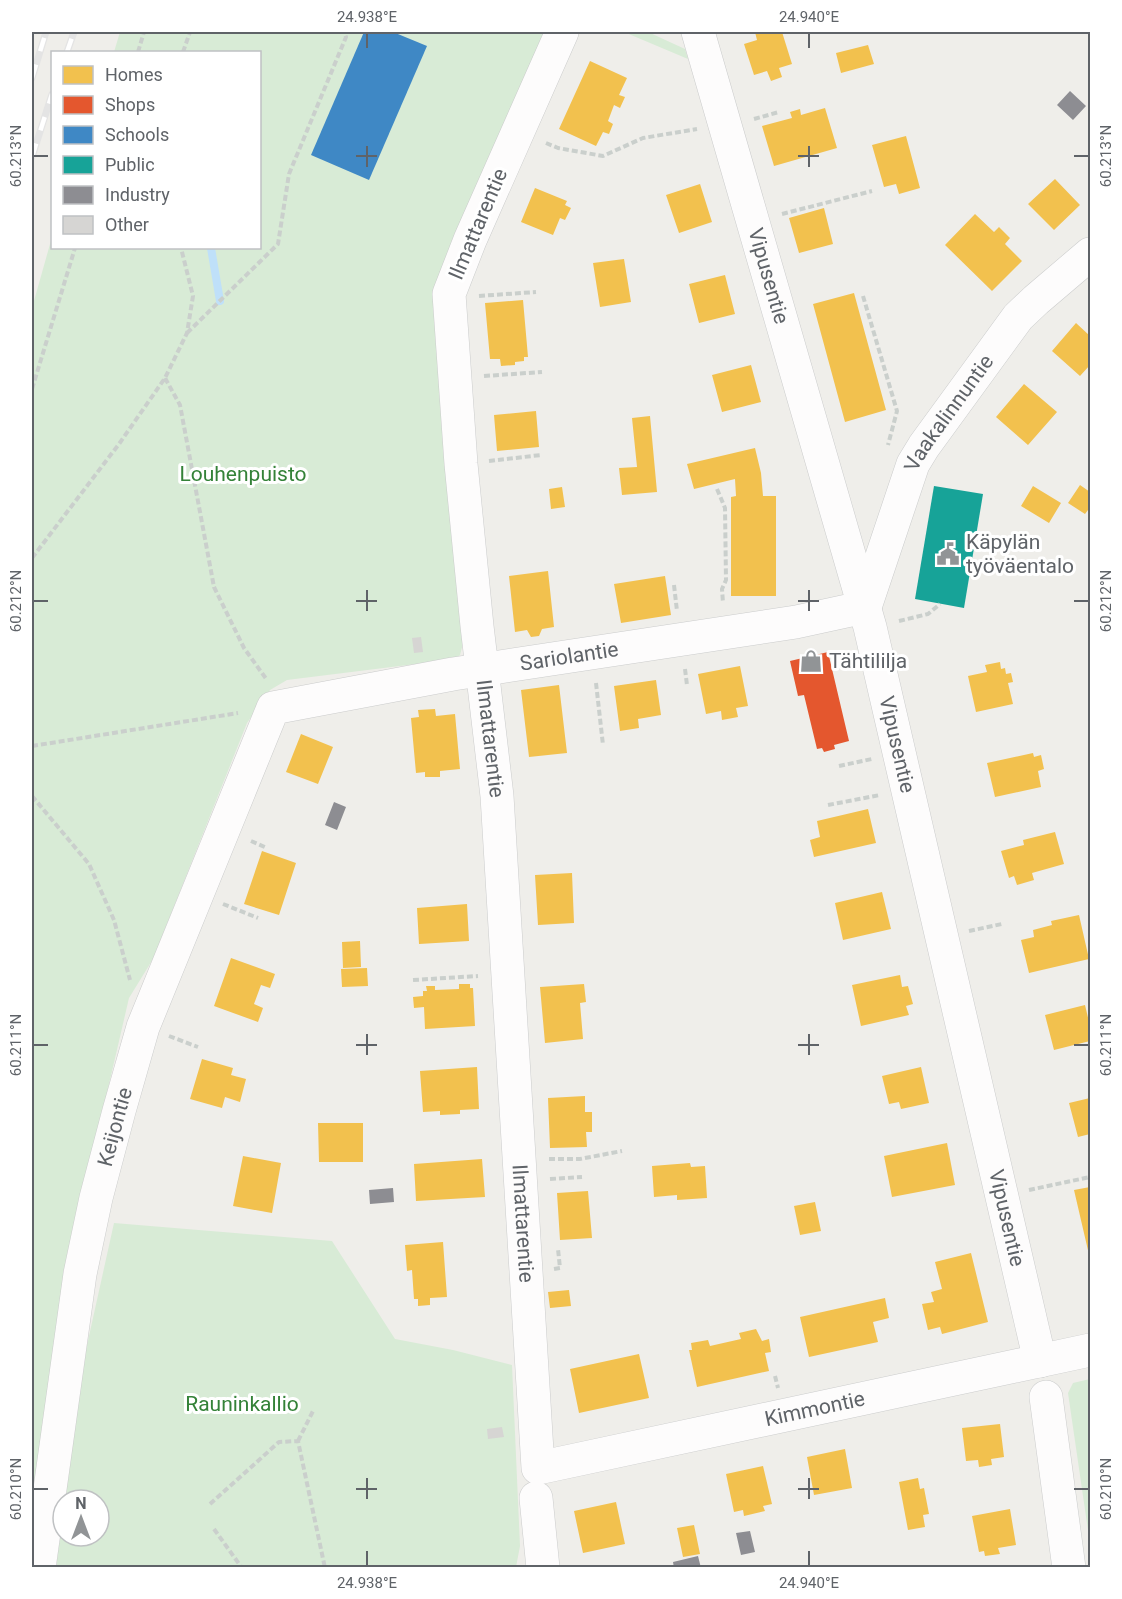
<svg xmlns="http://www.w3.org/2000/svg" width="1122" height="1599" viewBox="0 0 1122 1599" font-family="Roboto,sans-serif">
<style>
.green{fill:#d8ebd6}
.homes{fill:#f2c14e}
.shops{fill:#e4572e}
.schools{fill:#3f88c5}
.public{fill:#17a398}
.industry{fill:#8d8d92}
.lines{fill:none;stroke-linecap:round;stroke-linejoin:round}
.stream{stroke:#bfe0f9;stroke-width:8}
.building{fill:#d6d5d3}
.minor-casing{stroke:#cbcccc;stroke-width:34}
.path{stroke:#cacfcc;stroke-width:4;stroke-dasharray:6 3;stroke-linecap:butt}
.minor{stroke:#fdfcfc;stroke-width:33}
.rail-casing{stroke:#e4e4e4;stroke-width:7}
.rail{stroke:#fff;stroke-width:4.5;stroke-dasharray:14;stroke-linecap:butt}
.ticks{fill:none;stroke:#5f6368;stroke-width:2}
.labels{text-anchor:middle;stroke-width:6;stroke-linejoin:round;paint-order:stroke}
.street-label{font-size:21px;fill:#5f6368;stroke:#fff}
.park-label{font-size:21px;fill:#348238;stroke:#fff}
.poi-label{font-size:21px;fill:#5f6368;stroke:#fff;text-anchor:start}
.neatline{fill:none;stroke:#5f6368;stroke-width:2}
.ticks-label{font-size:15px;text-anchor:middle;fill:#5f6368}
</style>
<rect width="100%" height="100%" fill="#efeeea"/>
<path class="green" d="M120 32H547L455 242 465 636 460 655 456 659 287 680 270 690 247 723 153 959 129 998 103 1110 32 1543V308L52 237V248H260V52H114Z
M624 32H648L685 49 688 59Z
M114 1223 332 1241 395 1339 453 1350 512 1365 520 1546 516 1567 56 1568 63 1510V1536H99V1500H64L74 1404Z
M1090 1379V1544L1068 1393 1073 1383Z"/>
<path class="homes" d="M755 32H782L792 64 779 68 782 77 771 81 767 71 754 75 744 44 757 40Z
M868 45 874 64 841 73 836 53Z
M590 61 627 78 619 95 625 97 620 108 614 105 608 121 613 124 609 134 603 132 596 146 559 129Z
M825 108 837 148 774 166 762 126 792 118 790 112 800 109 801 115Z
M906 136 920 188 899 194 896 184 884 187 872 145Z
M1055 179 1080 205 1054 230 1028 204Z
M700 184 712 222 679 233 666 195Z
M535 188 567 201 565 205 571 208 565 220 560 218 553 235 521 222Z
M824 208 833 244 799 253 789 218Z
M975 214 994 232 999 227 1010 238 1005 244 1022 261 992 291 945 245Z
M624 259 631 302 600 307 593 263Z
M725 275 735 314 699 323 689 284Z
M854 293 886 410 845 422 813 304Z
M523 300 528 357H524V361L515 362V365L501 366 500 359H490L485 303Z
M1076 323 1090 336V365L1080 376 1052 351Z
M751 365 761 402 722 412 712 375Z
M1024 384 1057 412 1028 445 996 417Z
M536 411 539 447 497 451 494 415Z
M650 416 657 492 622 495 619 468 637 467 632 418Z
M755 448 761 473 763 496H776V596H731V497L736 496 735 479 694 489 687 464Z
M1080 485 1090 492V511L1088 510 1085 514 1068 503Z
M1033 486 1061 503 1049 523 1021 506Z
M562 487 565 507 551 509 549 489Z
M548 571 554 627 542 629 539 636 531 637 527 630 515 632 509 576Z
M665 576 671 615 621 623 614 584Z
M1000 662 1001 669 1005 668 1006 674 1011 673 1013 682 1008 683 1013 704 976 712 968 676 987 672 985 665Z
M740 666 748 706 736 708 738 717 722 720 721 711 706 714 698 674Z
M656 680 661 715 638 719 639 728 620 731 614 686Z
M559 685 567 753 529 757 521 690Z
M435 709 436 716 455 714 460 769 440 771V777H425V772L416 773 411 718 419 717 418 710Z
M301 734 333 747 318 784 286 772Z
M1033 753 1034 757 1041 755 1044 769 1038 771 1041 787 995 797 987 763Z
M868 809 876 843 814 857 810 840 820 837 817 821Z
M1055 832 1064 864 1032 873 1034 880 1017 885 1014 876 1009 878 1001 851 1024 845 1023 840Z
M262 851 296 863 279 915 244 904Z
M572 873 574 923 538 925 535 875Z
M882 892 891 929 843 940 835 903Z
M467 904 469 941 419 944 417 908Z
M1079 915 1089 959 1029 973 1021 940 1034 937 1033 930 1052 925 1051 921Z
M360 941 361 967 343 968 342 942Z
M231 958 275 974 270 988 261 985 254 1004 263 1008 258 1022 214 1006Z
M367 968 368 986 342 987 341 969Z
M900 975 902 987 908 986 913 1004 906 1006 909 1015 861 1026 852 985Z
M459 984H470V988H473L475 1026 425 1029 424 1007 414 1008 413 997 423 996V991H427L426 986H435V990L459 989Z
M584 984 586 1002 580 1003 583 1039 545 1043 540 987Z
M1085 1005 1090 1026V1041L1054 1050 1045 1015Z
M202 1059 233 1068 231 1075 246 1079 240 1102 225 1097 222 1108 190 1099Z
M477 1067 479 1109 460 1110V1114L440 1115V1111L423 1112 420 1071Z
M921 1067 929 1103 901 1109 899 1102 889 1104 882 1076Z
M585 1096V1112H592V1132H586L587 1147 550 1148 548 1098Z
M1090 1098V1134L1078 1137 1069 1103Z
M318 1123H363V1162H319Z
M947 1143 955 1185 892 1197 884 1156Z
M243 1156 281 1163 272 1213 233 1206Z
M482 1159 485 1197 416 1201 414 1164Z
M690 1163 691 1167 705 1166 707 1198 677 1200V1195L654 1197 652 1166Z
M1090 1187V1259L1074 1190Z
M588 1191 592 1238 560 1240 557 1193Z
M815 1202 821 1231 800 1235 794 1206Z
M443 1242 447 1297 430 1298V1305L418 1306V1299H414L412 1270 407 1271 405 1245Z
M971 1253 988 1322 942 1334 940 1327 928 1330 922 1304 934 1302 931 1292 942 1289 935 1262Z
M569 1290 571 1306 550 1308 548 1292Z
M885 1298 889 1318 873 1322 878 1342 809 1357 800 1317Z
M756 1329 762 1341 769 1339 771 1352 765 1353 769 1371 697 1387 689 1350H692L691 1343 708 1340 710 1346 741 1339 739 1333Z
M639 1354 649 1398 579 1413 570 1369Z
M1000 1424 1004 1457 991 1459 992 1465 979 1467 978 1460 966 1461 962 1428Z
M845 1449 852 1488 814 1495 807 1457Z
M763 1466 772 1504 763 1506 765 1511 744 1516 743 1510 734 1512 726 1474Z
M918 1478 920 1489 924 1488 929 1514 923 1515 925 1527 908 1530 899 1482Z
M616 1502 625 1544 583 1553 574 1511Z
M1010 1509 1016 1545 998 1548 1000 1554 985 1556 984 1551 979 1552 972 1516Z
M694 1525 700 1554 683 1557 677 1528Z"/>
<path class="shops" d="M828 652 849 741 834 745 835 749 824 752 822 748 817 749 804 695 798 696 790 661Z"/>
<path class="schools" d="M364 32H393L427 46 369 180 311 155Z"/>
<path class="public" d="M934 486 983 494 964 608 915 599Z"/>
<path class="industry" d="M1070 91 1086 106 1073 120 1057 105Z
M334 802 346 807 337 830 325 825Z
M393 1188 394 1202 370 1204 369 1190Z
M750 1531 755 1552 741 1555 736 1533Z
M698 1556 701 1568H674L673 1562Z"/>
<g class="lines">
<path class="stream" d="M211 248 220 301"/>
</g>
<path class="building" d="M421 637 423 652 414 653 412 638Z
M502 1427 504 1437 488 1439 487 1429Z"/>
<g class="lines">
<g class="minor-casing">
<g id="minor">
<path id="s1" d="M562 32 470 240 449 294 461 464 477 626 497 796 538 1468 1090 1350"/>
<path id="s2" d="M698 32 870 627 1040 1361"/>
<path d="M1046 1397 1069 1568"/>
<path d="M536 1498 543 1568"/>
<path id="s3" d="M39 1568 80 1274 96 1198 119 1111 143 1027 273 708 453 674 796 622 865 607 913 464 924 446 1018 317 1036 300 1090 254"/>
</g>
</g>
<path class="path" d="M138 52 144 32
M183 52 190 32
M754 119 779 112
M546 143 558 148 603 156 643 138 697 129
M782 214 872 191
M479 296 536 292
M863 296 897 411 888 445
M187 333 278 244 289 174 346 37 344 32
M484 376 542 372
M165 378 180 405 214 587 244 648 267 680
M32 389 75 248
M489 461 541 455
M717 489 725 508 726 580 722 589 723 603
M32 558 119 444 165 378 187 333 193 296 181 248
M674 585 677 611
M899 621 928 614 940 604
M685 669 687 685
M596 683 603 745
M32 746 238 713
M839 766 872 759
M32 796 89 864 114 920 130 980
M828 805 880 795
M251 841 267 848
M223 904 258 918
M969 931 1002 924
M413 980 478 976
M169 1036 198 1047
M549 1159H580L622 1151
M550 1179 582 1177
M1029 1190 1090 1177
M554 1269 560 1268 558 1249
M775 1376 778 1388
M298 1441 313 1411
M210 1504 279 1442 298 1441 325 1568
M214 1529 242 1568"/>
<use href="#minor" class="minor"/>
<g class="rail-casing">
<path id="rail" d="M67 52 74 32
M32 78 46 32
M32 157 52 94"/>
</g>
<use href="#rail" class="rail"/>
</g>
<path class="ticks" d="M367 33V48M809 33V48M367 146V167M809 146V167M33 156H48M356 156H377M798 156H819M1074 156H1089M367 590V611M809 590V611M33 601H48M356 601H377M798 601H819M1074 601H1089M367 1034V1055M809 1034V1055M33 1045H48M356 1045H377M798 1045H819M1074 1045H1089M367 1478V1499M809 1478V1499M33 1489H48M356 1489H377M798 1489H819M1074 1489H1089M367 1551V1566M809 1551V1566"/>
<defs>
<g id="civic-bare" transform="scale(1.8)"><path d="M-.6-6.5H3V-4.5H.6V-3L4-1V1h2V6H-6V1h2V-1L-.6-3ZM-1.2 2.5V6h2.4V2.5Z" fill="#919496" stroke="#fff" stroke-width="2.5" paint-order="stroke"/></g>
<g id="shop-bare" transform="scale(1.8)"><path d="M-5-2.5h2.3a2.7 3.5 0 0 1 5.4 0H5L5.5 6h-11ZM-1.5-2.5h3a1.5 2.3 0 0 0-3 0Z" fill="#919496" stroke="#fff" stroke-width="2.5" paint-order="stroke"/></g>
</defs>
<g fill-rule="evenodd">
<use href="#civic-bare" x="948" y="554"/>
<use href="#shop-bare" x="811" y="661"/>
</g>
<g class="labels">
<g class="street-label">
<text transform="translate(478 224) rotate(-67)" y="7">Ilmattarentie</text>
<text dy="7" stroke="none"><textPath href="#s2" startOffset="254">Vipusentie</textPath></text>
<text dy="7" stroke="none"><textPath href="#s3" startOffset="1710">Vaakalinnuntie</textPath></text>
<text dy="7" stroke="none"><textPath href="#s3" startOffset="1197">Sariolantie</textPath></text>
<text dy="7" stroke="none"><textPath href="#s1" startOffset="732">Ilmattarentie</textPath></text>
<text dy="7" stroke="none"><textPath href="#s2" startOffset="740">Vipusentie</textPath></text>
<text dy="7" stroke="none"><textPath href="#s3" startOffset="448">Keijontie</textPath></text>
<text dy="7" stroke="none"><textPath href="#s2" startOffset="1226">Vipusentie</textPath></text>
<text dy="7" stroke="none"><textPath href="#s1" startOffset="1218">Ilmattarentie</textPath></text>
<text dy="7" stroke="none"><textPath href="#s1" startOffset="1746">Kimmontie</textPath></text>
</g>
<g class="park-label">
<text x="243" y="481">Louhenpuisto</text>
<text x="242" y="1411">Rauninkallio</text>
</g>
<g class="poi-label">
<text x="966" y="549">Käpylän<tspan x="966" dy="24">työväentalo</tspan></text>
<text x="829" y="668">Tähtililja</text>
</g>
</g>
<rect width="1122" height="1599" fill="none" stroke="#ffffff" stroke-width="66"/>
<rect x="51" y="51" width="210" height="198" fill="#ffffff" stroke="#bfc1c3" stroke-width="1.5"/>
<rect x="63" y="66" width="30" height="18" fill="#f2c14e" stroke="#bfc1c3" stroke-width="1.5"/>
<text x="105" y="81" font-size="18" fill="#5f6368">Homes</text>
<rect x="63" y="96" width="30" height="18" fill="#e4572e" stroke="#bfc1c3" stroke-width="1.5"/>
<text x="105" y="111" font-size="18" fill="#5f6368">Shops</text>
<rect x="63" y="126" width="30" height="18" fill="#3f88c5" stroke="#bfc1c3" stroke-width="1.5"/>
<text x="105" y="141" font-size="18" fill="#5f6368">Schools</text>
<rect x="63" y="156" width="30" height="18" fill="#17a398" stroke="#bfc1c3" stroke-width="1.5"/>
<text x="105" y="171" font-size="18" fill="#5f6368">Public</text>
<rect x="63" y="186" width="30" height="18" fill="#8d8d92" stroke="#bfc1c3" stroke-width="1.5"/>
<text x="105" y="201" font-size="18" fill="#5f6368">Industry</text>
<rect x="63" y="216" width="30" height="18" fill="#d6d5d3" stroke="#bfc1c3" stroke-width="1.5"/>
<text x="105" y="231" font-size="18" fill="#5f6368">Other</text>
<g transform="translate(81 1518)"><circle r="28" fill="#ffffff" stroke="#bfc1c3" stroke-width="1.5"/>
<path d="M0-4.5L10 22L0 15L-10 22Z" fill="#919496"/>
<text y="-9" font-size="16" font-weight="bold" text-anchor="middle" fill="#5f6368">N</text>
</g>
<rect x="33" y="33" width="1056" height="1533" class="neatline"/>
<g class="ticks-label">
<text x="367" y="22">24.938°E</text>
<text x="809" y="22">24.940°E</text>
<text transform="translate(16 156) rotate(-90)" y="5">60.213°N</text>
<text transform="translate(1106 156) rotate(-90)" y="5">60.213°N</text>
<text transform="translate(16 601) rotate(-90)" y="5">60.212°N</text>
<text transform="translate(1106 601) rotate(-90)" y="5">60.212°N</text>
<text transform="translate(16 1045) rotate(-90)" y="5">60.211°N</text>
<text transform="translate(1106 1045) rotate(-90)" y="5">60.211°N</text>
<text transform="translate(16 1489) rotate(-90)" y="5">60.210°N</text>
<text transform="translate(1106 1489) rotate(-90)" y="5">60.210°N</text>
<text x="367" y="1588">24.938°E</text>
<text x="809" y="1588">24.940°E</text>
</g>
</svg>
